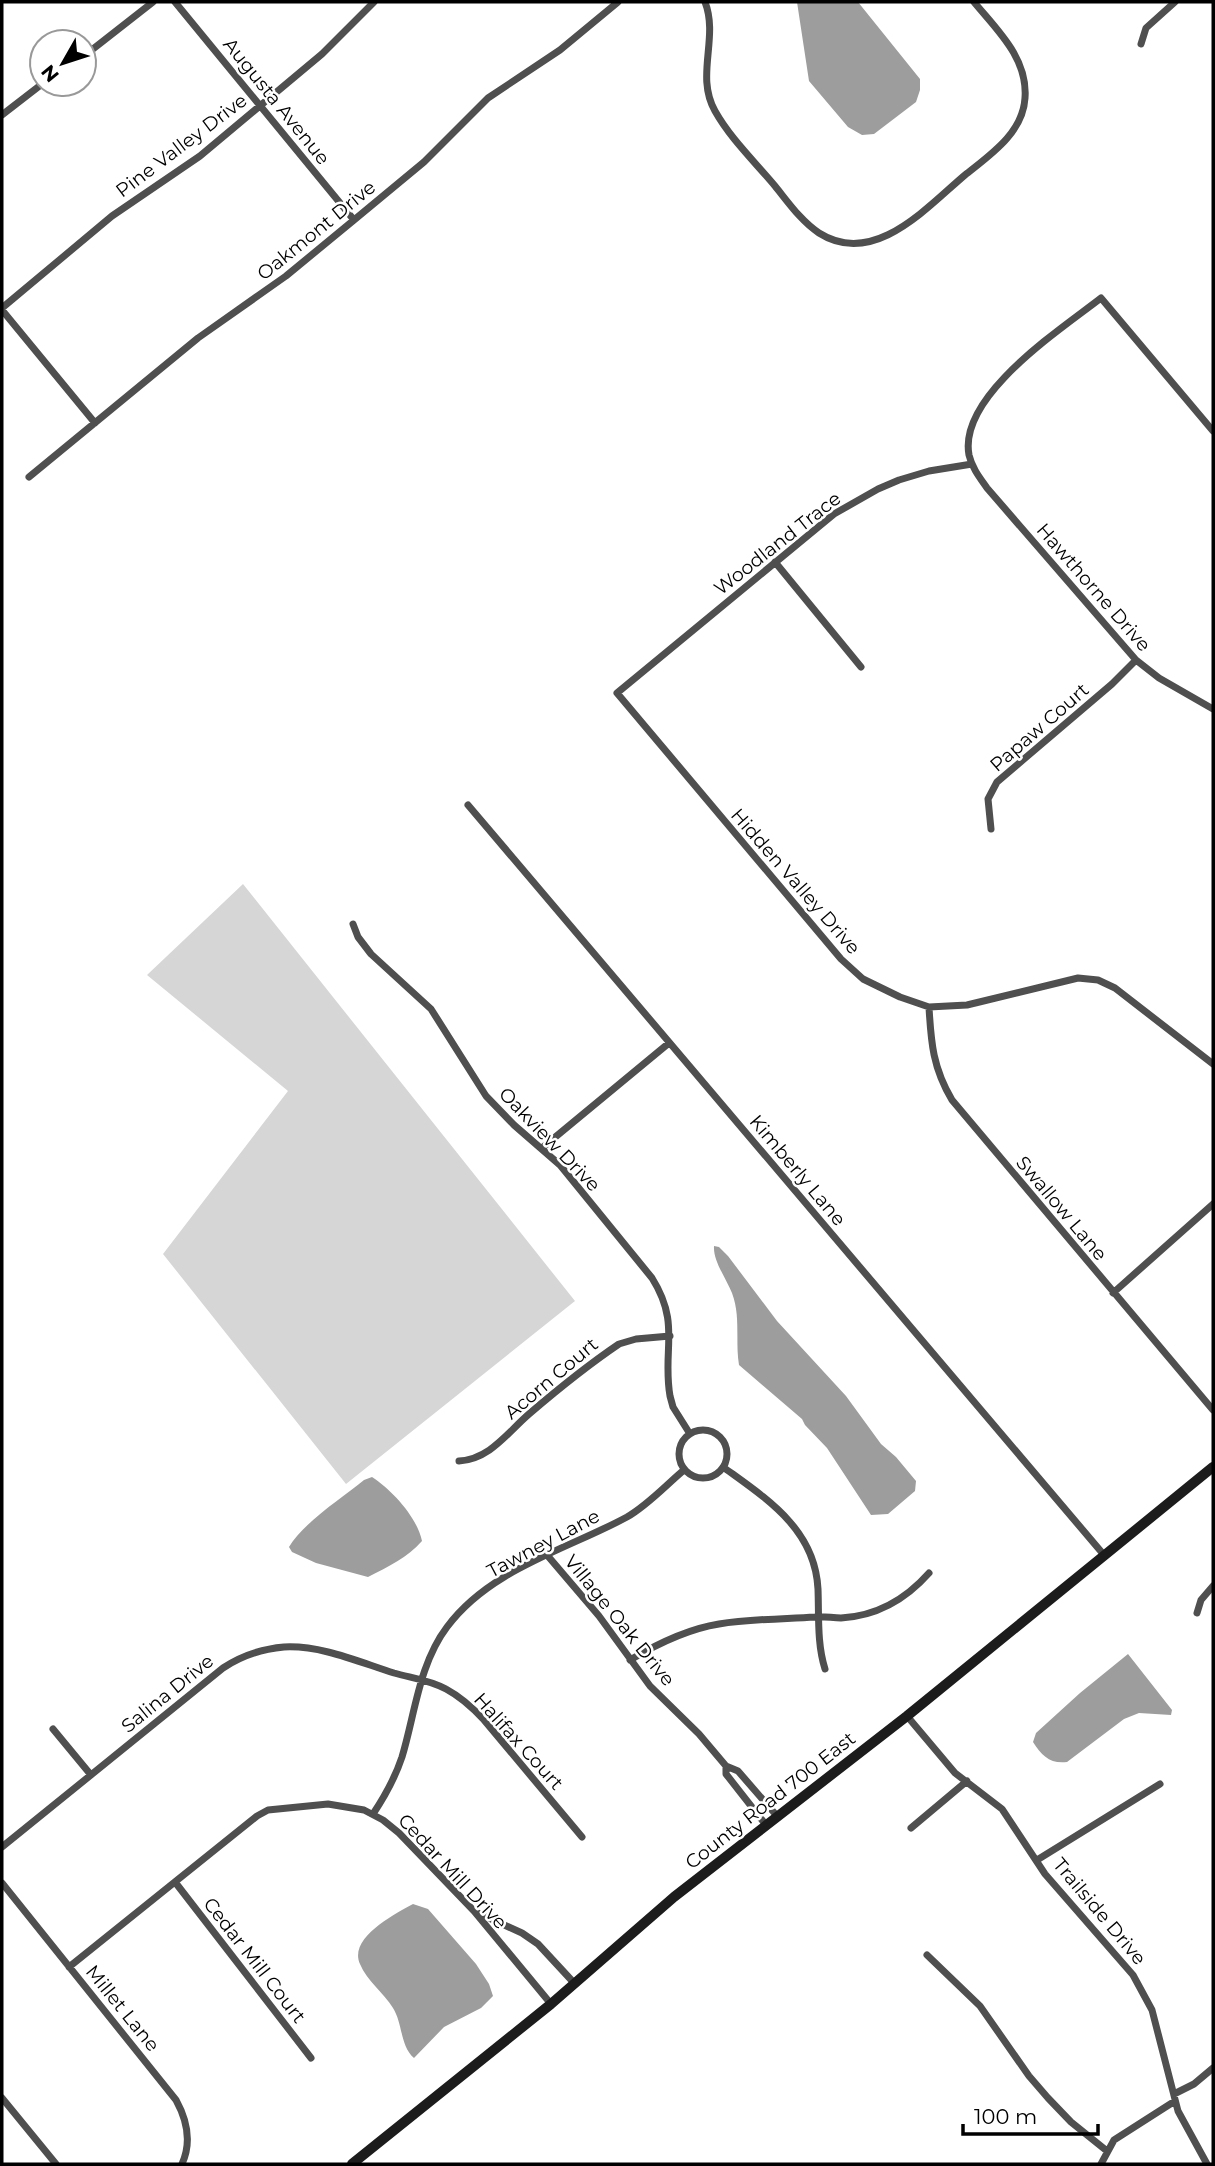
<svg xmlns="http://www.w3.org/2000/svg" width="1215" height="2166" viewBox="0 0 1215 2166" font-family="Montserrat,sans-serif">
<style>
.green{fill:#d6d6d6}
.water{fill:#9d9d9d}
.lines{fill:none;stroke-linecap:round;stroke-linejoin:round}
.street{stroke:#4f4f4f;stroke-width:7}
.secondary{stroke:#1c1c1c;stroke-width:10}
.labels{text-anchor:middle;stroke-width:5;stroke-linejoin:round;paint-order:stroke}
.street-label{font-size:19px;fill:#000;stroke:#fff}
</style>
<rect width="100%" height="100%" fill="#fff"/>
<path class="green" d="M243 884 575 1301 346 1484 163 1254 288 1091 147 975Z"/>
<path class="water" d="M797 2H858L920 79V90L916 102 874 134 862 135 848 127 809 81Z
M714 1246 719 1247 728 1256 777 1321 846 1396 881 1444 896 1457 916 1481 915 1491 888 1514 871 1515 827 1448 805 1425 802 1419 739 1365C735 1341 741 1317 732 1293 726 1278 713 1261 714 1246Z
M372 1477C392 1490 417 1517 422 1541 407 1558 389 1566 368 1577L316 1563 292 1552 289 1547C303 1523 342 1498 364 1480Z
M1128 1654 1172 1710 1171 1715 1139 1713 1124 1719 1067 1762C1050 1764 1042 1756 1033 1742L1036 1733 1080 1693Z
M413 1904 428 1909 476 1964 489 1984 493 1996 481 2008 444 2027 414 2058C400 2046 403 2024 393 2008 384 1993 367 1981 360 1964 348 1938 395 1914 413 1904Z"/>
<g class="lines">
<path class="street" d="M175 2 354 220
M705 2C719 38 695 76 715 111 730 138 755 162 775 186 788 202 801 221 819 233 874 268 927 207 965 175 990 155 1023 133 1025 98 1028 58 997 30 974 2
M1141 44 1146 28 1175 2
M84 56 153 2
M2 115 42 84
M2 308 112 216 200 156 322 54 374 2
M2 310 95 423
M1213 431 1101 298C1060 330 958 396 969 455 972 468 980 478 987 488L1136 660 1159 678 1213 709
M972 464 929 471 899 480 878 489 834 514 617 693 841 959 863 979 900 997 929 1007 967 1005 1078 978 1098 980 1115 988 1213 1064
M29 477 198 338 286 276 354 220 424 162 488 98 560 50 618 2
M775 562 861 667
M468 805 1104 1555
M991 829 988 799 997 782 1112 684 1136 660
M353 924 358 937 371 954 431 1009 486 1096 514 1125 560 1165 652 1278C681 1324 662 1350 670 1396L673 1407 690 1434
M929 1007C931 1043 933 1068 952 1100L1213 1410
M542 1148 669 1043
M1113 1293 1213 1204
M679 1454a24 24 0 1 1 48 0a24 24 0 1 1-48 0Z
M459 1461C490 1459 507 1433 529 1414 557 1390 588 1365 619 1344L636 1339 670 1336
M723 1467C767 1499 815 1529 818 1589 819 1616 817 1644 825 1669
M547 1555 599 1616 650 1686 699 1734 726 1766V1774L766 1825
M1197 1613 1201 1600 1213 1586
M630 1660C657 1644 687 1629 719 1624 750 1619 783 1619 815 1617 824 1616 832 1618 841 1618 877 1616 906 1599 929 1573
M907 1716 955 1773 1002 1809 1045 1874 1133 1975 1152 2010 1178 2111 1207 2164
M53 1729 91 1775
M726 1766 738 1771 777 1816
M373 1814C385 1796 395 1778 402 1757 415 1714 419 1664 447 1627 490 1569 566 1550 627 1517 648 1505 666 1485 684 1470
M911 1828 967 1781
M2 1847 223 1668C241 1656 261 1649 284 1647 321 1645 359 1662 394 1673 412 1678 430 1680 446 1689 461 1697 472 1707 484 1720L582 1837
M1037 1860 1160 1784
M175 1882 311 2058
M2 1883 176 2100C187 2120 192 2142 182 2164
M478 1913 522 1933 538 1944 575 1984
M927 1955 980 2006 1029 2076 1048 2098 1071 2122 1107 2151
M69 1967 257 1816 268 1810 328 1804 364 1810 383 1820 399 1833 474 1911 551 2004
M1174 2094 1194 2084 1213 2068
M2 2098 56 2164
M1101 2164 1114 2140 1175 2101"/>
<path class="secondary" d="M352 2164 551 2004 674 1897 907 1716 1213 1467"/>
</g>
<g class="labels">
<g class="street-label">
<text transform="translate(277 101) rotate(51)" y="7">Augusta Avenue</text>
<text transform="translate(181 145) rotate(-37)" y="7">Pine Valley Drive</text>
<text transform="translate(316 230) rotate(-39)" y="7">Oakmont Drive</text>
<text transform="translate(777 543) rotate(-38)" y="7">Woodland Trace</text>
<text transform="translate(1094 587) rotate(49)" y="7">Hawthorne Drive</text>
<text transform="translate(1039 727) rotate(-41)" y="7">Papaw Court</text>
<text transform="translate(796 881) rotate(49)" y="7">Hidden Valley Drive</text>
<text transform="translate(550 1139) rotate(46)" y="7">Oakview Drive</text>
<text transform="translate(798 1170) rotate(50)" y="7">Kimberly Lane</text>
<text transform="translate(1062 1208) rotate(50)" y="7">Swallow Lane</text>
<text transform="translate(551 1378) rotate(-40)" y="7">Acorn Court</text>
<text transform="translate(543 1543) rotate(-28)" y="7">Tawney Lane</text>
<text transform="translate(620 1620) rotate(51)" y="7">Village Oak Drive</text>
<text transform="translate(167 1693) rotate(-39)" y="7">Salina Drive</text>
<text transform="translate(519 1741) rotate(48)" y="7">Halifax Court</text>
<text transform="translate(770 1800) rotate(-38)" y="7">County Road 700 East</text>
<text transform="translate(453 1871) rotate(47)" y="7">Cedar Mill Drive</text>
<text transform="translate(1100 1911) rotate(50)" y="7">Trailside Drive</text>
<text transform="translate(255 1960) rotate(52)" y="7">Cedar Mill Court</text>
<text transform="translate(123 2008) rotate(51)" y="7">Millet Lane</text>
</g>
</g>
<rect width="1215" height="2166" fill="none" stroke="#000000" stroke-width="7"/>
<g transform="translate(63 63) rotate(231)"><circle r="33" fill="#ffffff" stroke="#999999" stroke-width="2"/>
<path d="M0-5L12 26L0 18L-12 26Z" fill="#000000"/>
<text y="-10" font-size="19" font-weight="bold" text-anchor="middle" fill="#000000">N</text>
</g>
<path d="M963 2124v10h135v-10" fill="none" stroke="#000000" stroke-width="3.5"/>
<text x="974" y="2124" font-size="21" fill="#000000" stroke="#ffffff" stroke-width="5" paint-order="stroke">100 m</text>
</svg>
